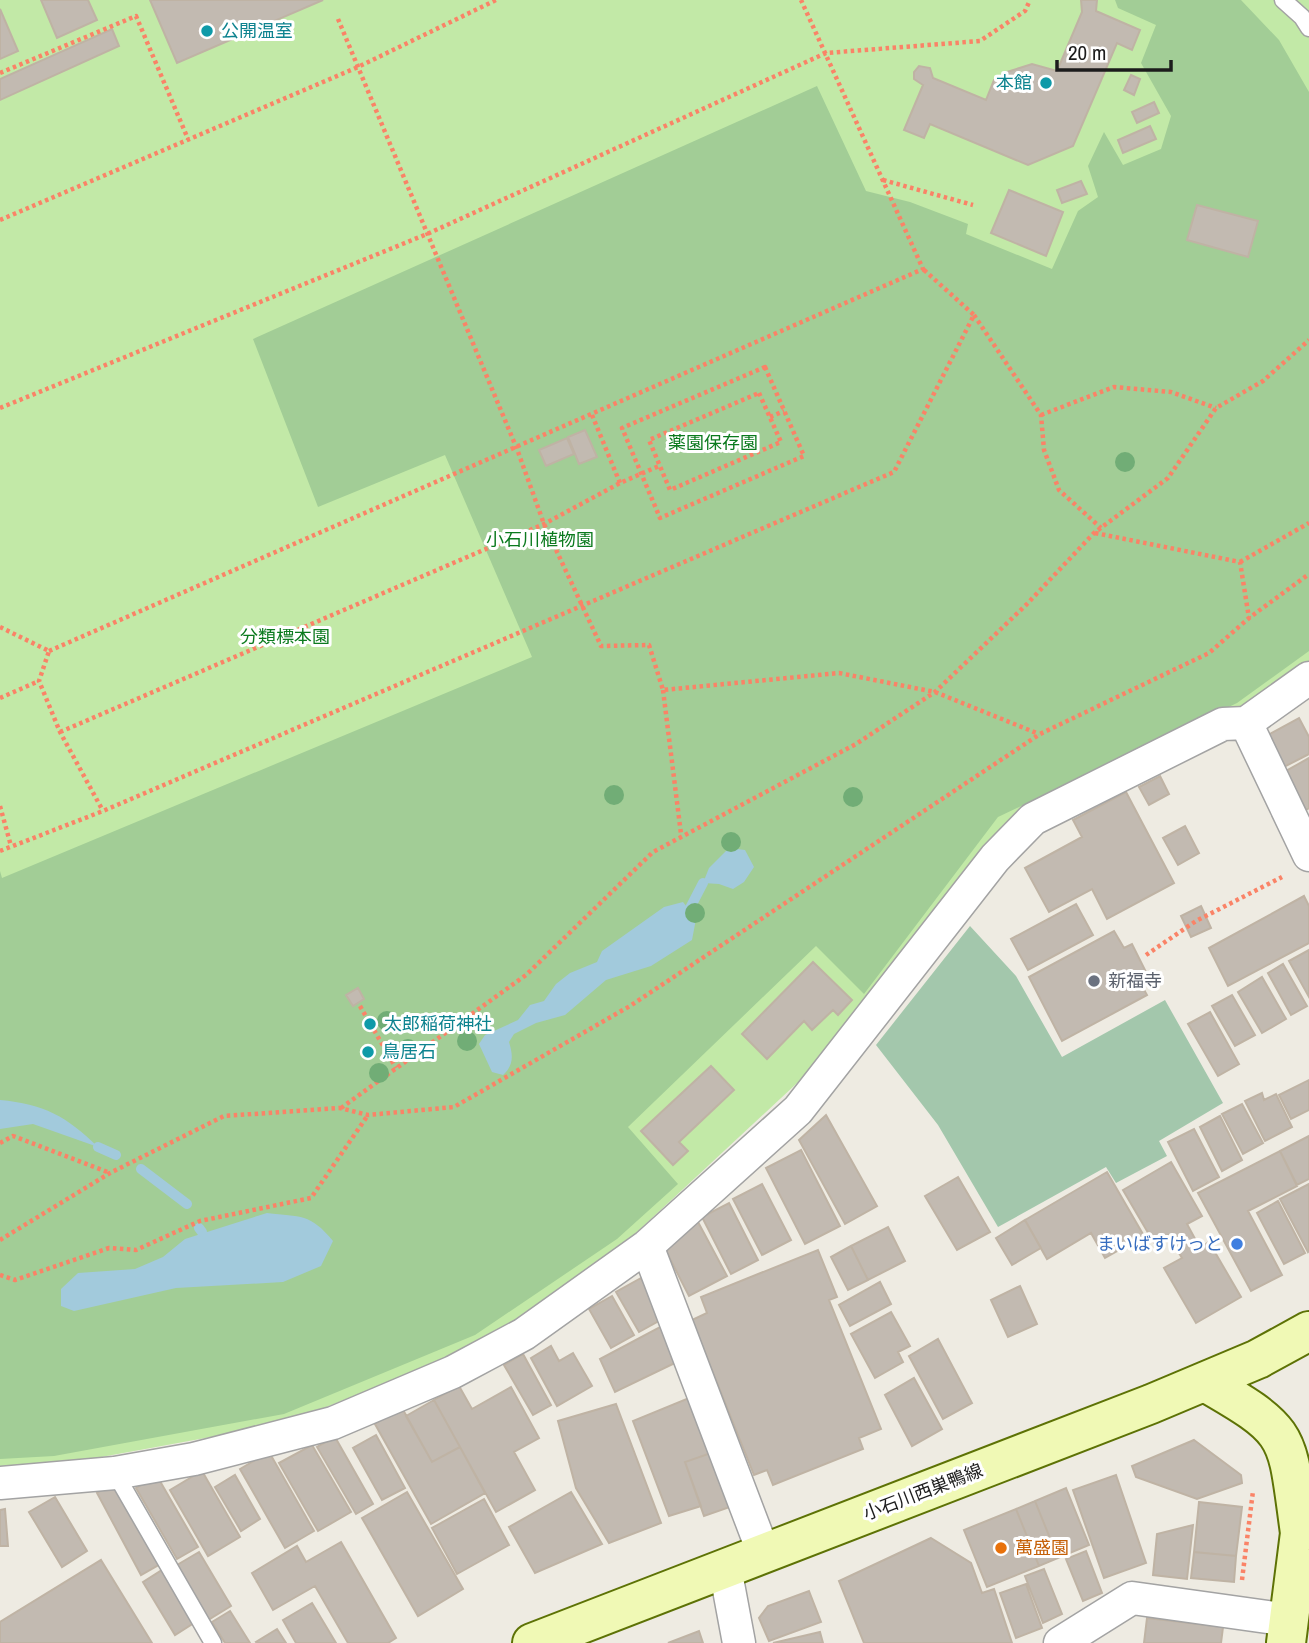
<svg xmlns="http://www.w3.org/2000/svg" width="1309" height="1643" viewBox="0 0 1309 1643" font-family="'Archivo Narrow','Noto Sans JP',sans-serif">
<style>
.grass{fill:#c2e9a7}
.forest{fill:#a2cd96}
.cemetery{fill:#a3c7ac}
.water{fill:#a2cadc}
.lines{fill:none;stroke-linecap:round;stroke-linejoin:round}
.stream{stroke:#a2cadc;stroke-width:10}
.building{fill:#c2bab1;stroke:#bfb3a4;stroke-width:2}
.lane-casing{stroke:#a3a3a3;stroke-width:19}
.street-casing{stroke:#a3a3a3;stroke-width:35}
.secondary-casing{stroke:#5d7205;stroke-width:42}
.path{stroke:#fa8367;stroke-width:4.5;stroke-dasharray:3.5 3.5;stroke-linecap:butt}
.lane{stroke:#fff;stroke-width:16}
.street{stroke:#fff;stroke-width:32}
.secondary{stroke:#f0f9b5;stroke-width:38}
.tree{fill:#71ad76}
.culture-dot{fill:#0f9aa8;stroke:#fff;stroke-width:2.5}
.worship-dot{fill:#6b7280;stroke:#fff;stroke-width:2.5}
.shop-dot{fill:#3f7fe0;stroke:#fff;stroke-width:2.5}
.food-dot{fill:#e8710a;stroke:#fff;stroke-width:2.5}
.labels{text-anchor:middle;stroke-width:6;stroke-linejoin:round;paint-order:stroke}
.culture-label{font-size:18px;fill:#0d838f;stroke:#fff;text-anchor:start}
.park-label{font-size:18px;fill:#0b7a1e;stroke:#fff}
.worship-label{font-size:18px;fill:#5b616d;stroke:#fff;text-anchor:start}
.shop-label{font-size:18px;fill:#366cbe;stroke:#fff;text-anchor:end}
.street-label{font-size:18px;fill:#1c1c1c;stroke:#fff}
.food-label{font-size:18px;fill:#c56008;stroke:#fff;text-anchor:start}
</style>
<rect width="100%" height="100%" fill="#eeebe2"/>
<path class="grass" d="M0 0H1309V662L1242 711 1004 824 810 1071 623 1245 479 1345 287 1423 52 1466 0 1469Z"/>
<path class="forest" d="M1115 0H1241L1279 40 1309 92V651L1237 703 998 817 864 994 816 946 628 1127 678 1184 617 1239 475 1335 284 1414 54 1456 0 1459V871L2 878 532 657 445 455 318 507 253 339 817 86 866 191 910 202 968 224 966 234 1052 269 1078 211 1098 197 1088 166 1104 132 1123 165 1161 149 1171 116 1141 63 1156 25 1118 8Z"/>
<path class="cemetery" d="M970 926 1016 976 1062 1057 1165 1000 1223 1103 1159 1141 1167 1156 1116 1183 1106 1167 998 1227 938 1125 876 1045Z"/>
<path class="water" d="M729 848 745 850 754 867 744 882 733 889 719 884 703 883 709 868Z
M683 902 696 919 692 940 651 966 606 980 565 1015 536 1023 514 1034 509 1042C513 1055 514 1065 503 1075L492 1072 479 1044 485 1035 518 1020 530 1005 544 1001 556 984 570 973 597 962 602 951 664 907Z
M0 1100C44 1104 66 1116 98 1147L33 1124 0 1129Z
M267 1213C301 1217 310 1213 333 1241L321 1266 283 1282 176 1288 74 1311 61 1306V1289L78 1273 135 1269 163 1257 185 1239Z"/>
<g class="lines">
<path class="stream" d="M689 910 703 883
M98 1147 116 1155
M141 1169 187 1204
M199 1228 202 1232"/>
</g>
<path class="building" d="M41 0H88L97 20 57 38Z
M150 0H323L177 63Z
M1081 0H1097L1096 11 1140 30 1132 50 1117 43 1073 146 1028 165 930 124 924 138 904 130 923 85 914 79V72L919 66 930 68 933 78 986 100 994 80 1007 72 1032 64 1057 71 1082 12Z
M0 9 18 51 0 59Z
M112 29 119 46 0 100V79Z
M1131 75 1140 79 1134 95 1124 90Z
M1154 102 1159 113 1137 123 1132 112Z
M1150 126 1156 139 1123 153 1118 140Z
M1081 181 1087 194 1062 203 1057 190Z
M1009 190 1063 212 1046 256 991 233Z
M1197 205 1258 221 1248 257 1187 240Z
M585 430 597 457 579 464 568 437Z
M567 438 574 454 546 466 539 450Z
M1299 718 1309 737V754L1284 767 1268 735Z
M1309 758V808L1306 810 1286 771Z
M1160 776 1169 794 1149 805 1139 787Z
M1126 792 1174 883 1107 919 1092 889 1049 912 1025 868 1082 837 1073 820Z
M1185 826 1199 853 1178 865 1163 838Z
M1304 896 1309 906V943L1228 986 1209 948Z
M1076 904 1093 935 1028 970 1011 939Z
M1201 906 1211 928 1191 937 1181 916Z
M1114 931 1124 948 1132 944 1146 972 1137 977 1147 995 1062 1041 1029 977Z
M1309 950V997L1289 961Z
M813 962 852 1000 838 1015 833 1010 812 1030 804 1021 767 1059 742 1034Z
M1283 964 1307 1006 1291 1015 1268 973Z
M1262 977 1286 1019 1262 1033 1238 992Z
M358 988 364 999 353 1006 346 995Z
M1232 995 1255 1035 1235 1046 1212 1006Z
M1210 1012 1239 1064 1218 1076 1188 1024Z
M711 1066 734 1090 679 1142 688 1151 673 1165 641 1131Z
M1309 1080V1110L1291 1119 1279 1095Z
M1262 1093 1264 1100 1276 1094 1292 1127 1265 1141 1245 1101Z
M1242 1104 1263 1143 1243 1154 1222 1114Z
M826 1115 877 1206 845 1224 799 1140Z
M1220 1116 1242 1160 1222 1171 1200 1127Z
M1194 1129 1219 1177 1193 1191 1168 1142Z
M1309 1136V1179L1297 1185 1280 1151Z
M801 1150 840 1226 805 1244 766 1168Z
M1280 1151 1297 1186 1248 1211 1282 1275 1251 1291 1198 1193Z
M1171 1162 1202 1216 1187 1224 1200 1248 1209 1242 1241 1297 1196 1323 1164 1268 1182 1258 1168 1235 1154 1243 1123 1190Z
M1107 1172 1144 1236 1105 1258 1091 1233 1047 1259 1025 1220Z
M958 1177 990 1232 957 1250 925 1196Z
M762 1184 791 1240 762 1255 733 1199Z
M1309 1184V1251L1308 1252 1280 1199Z
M1278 1201 1305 1253 1284 1264 1257 1213Z
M729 1203 758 1260 731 1274 702 1217Z
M1025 1220 1041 1248 1012 1265 996 1238Z
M698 1222 727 1276 689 1296 665 1249Z
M888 1227 905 1261 868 1280 851 1246Z
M851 1246 868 1280 848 1290 831 1257Z
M818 1250 837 1297 829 1300 881 1429 859 1438 863 1449 773 1485 767 1470 754 1475 692 1320 707 1313 701 1297Z
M641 1278 664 1318 639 1332 616 1292Z
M880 1282 891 1304 850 1326 839 1305Z
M1020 1286 1037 1324 1008 1337 991 1300Z
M612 1296 634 1335 611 1348 589 1309Z
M891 1312 910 1346 898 1352 903 1362 875 1378 851 1334Z
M660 1327 679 1361 615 1392 600 1359Z
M938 1339 972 1403 943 1419 909 1356Z
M551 1346 559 1361 573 1353 592 1386 557 1406 531 1358Z
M523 1354 551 1405 533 1415 504 1365Z
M914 1378 942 1429 912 1446 885 1395Z
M459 1386 472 1409 511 1387 539 1438 514 1452 535 1490 496 1512 434 1400Z
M689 1398 711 1453 685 1462 701 1506 669 1516 633 1421Z
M434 1400 460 1447 432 1462 406 1416Z
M616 1404 661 1523 609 1543 576 1488 558 1421Z
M402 1408 432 1462 460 1447 485 1493 431 1524 375 1424Z
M376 1435 405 1488 382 1500 353 1448Z
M335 1437 373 1504 356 1514 317 1447Z
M1194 1440 1241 1475 1242 1483 1197 1499 1136 1477 1132 1466Z
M312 1445 351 1512 318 1531 279 1463Z
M269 1452 314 1531 285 1548 240 1469Z
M711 1453 730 1507 704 1516 685 1462Z
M202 1471 240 1537 208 1556 170 1490Z
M235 1475 260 1519 241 1531 215 1487Z
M1116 1475 1146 1563 1104 1578 1073 1490Z
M157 1476 198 1547 177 1559 136 1488Z
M118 1481 162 1563 141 1575 97 1493Z
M1066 1488 1089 1545 1058 1558 1035 1501Z
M407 1492 463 1589 418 1616 362 1518Z
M571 1492 602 1544 535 1573 509 1527Z
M55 1497 87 1551 62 1567 29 1512Z
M484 1499 509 1545 457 1574 432 1528Z
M1035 1501 1058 1558 1039 1566 1016 1509Z
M1199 1502 1242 1507 1236 1556 1194 1552Z
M5 1509 8 1546H0V1510Z
M1016 1509 1039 1566 987 1587 964 1530Z
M1193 1525 1187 1579 1153 1575 1157 1534Z
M931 1538 971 1563 982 1593 994 1589 1012 1643H864L839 1581Z
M341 1542 396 1638 388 1643H348L315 1586 273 1610 252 1573 297 1546 306 1562Z
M1086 1551 1102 1593 1083 1601 1066 1559Z
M199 1552 231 1606 208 1620 177 1565Z
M1194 1552 1236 1556 1234 1582 1191 1578Z
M101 1560 152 1643H0V1622Z
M1044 1569 1062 1614 1043 1623 1025 1576Z
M162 1570 194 1623 175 1635 143 1582Z
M1026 1584 1042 1628 1016 1638 1000 1593Z
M809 1591 821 1622 769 1641 759 1618 768 1606Z
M312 1603 336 1643H296L283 1620Z
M230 1611 250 1643H225L212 1622Z
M1147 1618 1223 1627 1221 1643H1144Z
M277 1629 286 1643H257L256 1642Z
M699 1631 703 1643H668Z
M820 1632 823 1643H773Z"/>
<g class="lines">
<g class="lane-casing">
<path id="lane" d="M1283 0 1302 17 1309 28
M115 1473 213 1643"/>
</g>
<g class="street-casing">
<path id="street" d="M1246 723 1309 855
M647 1246 764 1554
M0 1483 115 1473 194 1459 333 1423 453 1372 524 1334 647 1246 798 1110 995 858 1033 819 1223 724 1246 723 1309 678
M725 1568 739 1643
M1060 1643 1132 1598 1289 1620"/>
</g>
<g class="secondary-casing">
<path id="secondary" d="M1205 1382C1294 1433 1286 1434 1300 1533
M532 1643 1151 1404 1258 1359 1309 1331
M1286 1643 1300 1533 1306 1507"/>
</g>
<path class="path" d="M338 19 517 449 544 524 601 646 649 645 663 690 839 673 935 692 1039 734
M0 73 136 16 188 139
M883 180 973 205
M0 220 358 67 496 0
M974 315 1041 415 1044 450 1059 490 1101 528
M765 367 804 456 660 518 622 428Z
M759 393 781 442 670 490 649 440Z
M0 408 427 234 826 53 980 41 1025 11 1030 0
M592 415 620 483
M1041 415 1114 387 1171 392 1216 408
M770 417 784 411
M1095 533 1240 562 1249 618
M1240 562 1309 523
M0 627 49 651 39 681 60 732 103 811
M49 651 923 269 801 0
M663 690 681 834
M0 698 39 681
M60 732 544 524 620 483 659 466
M0 806 11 846
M0 851 103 811 894 472 974 315 923 269
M1146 955 1196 921 1282 877
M360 1006 396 1068
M341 1108 526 975 653 852 856 744 935 692 1026 605 1094 533 1168 478 1216 408 1263 381 1309 340
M0 1143 13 1136 110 1173
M0 1240 110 1173 224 1116 340 1108 368 1115 454 1107 630 1006 1040 734 1209 653 1249 618 1309 574
M0 1275 15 1280 109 1248 136 1250 200 1221 311 1198 368 1115
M1242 1580 1253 1491"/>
<use href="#lane" class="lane"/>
<use href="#street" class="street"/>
<use href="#secondary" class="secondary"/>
</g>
<g class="tree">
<circle cx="1125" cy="462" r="10"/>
<circle cx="614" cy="795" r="10"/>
<circle cx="853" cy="797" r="10"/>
<circle cx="731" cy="842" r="10"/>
<circle cx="695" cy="913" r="10"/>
<circle cx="387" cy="1021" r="10"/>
<circle cx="467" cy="1041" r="10"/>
<circle cx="408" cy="1049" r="10"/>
<circle cx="379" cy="1073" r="10"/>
</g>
<g class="culture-dot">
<circle cx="207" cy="31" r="7"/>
<circle cx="1046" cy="83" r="7"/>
<circle cx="370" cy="1024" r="7"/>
<circle cx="368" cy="1052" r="7"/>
</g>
<circle class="worship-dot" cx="1094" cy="981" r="7"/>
<circle class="shop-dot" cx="1237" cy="1244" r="7"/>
<circle class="food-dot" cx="1001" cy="1548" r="7"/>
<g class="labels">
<g class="culture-label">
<text x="221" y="37">公開温室</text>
<text x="1032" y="89" text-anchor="end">本館</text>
<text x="384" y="1030">太郎稲荷神社</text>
<text x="382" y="1058">鳥居石</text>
</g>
<g class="park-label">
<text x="713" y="449">薬園保存園</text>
<text x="540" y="546">小石川植物園</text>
<text x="285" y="643">分類標本園</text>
</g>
<g class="worship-label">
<text x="1108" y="987">新福寺</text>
</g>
<g class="shop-label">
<text x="1223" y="1250">まいばすけっと</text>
</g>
<g class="street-label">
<text transform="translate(923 1492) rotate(-21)" y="6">小石川西巣鴨線</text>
</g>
<g class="food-label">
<text x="1015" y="1554">萬盛園</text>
</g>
</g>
<path d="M1057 60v10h114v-10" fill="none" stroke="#1c1c1c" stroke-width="3.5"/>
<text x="1068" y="60" font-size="21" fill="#1c1c1c" stroke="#ffffff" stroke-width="5" paint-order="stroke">20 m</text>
</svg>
